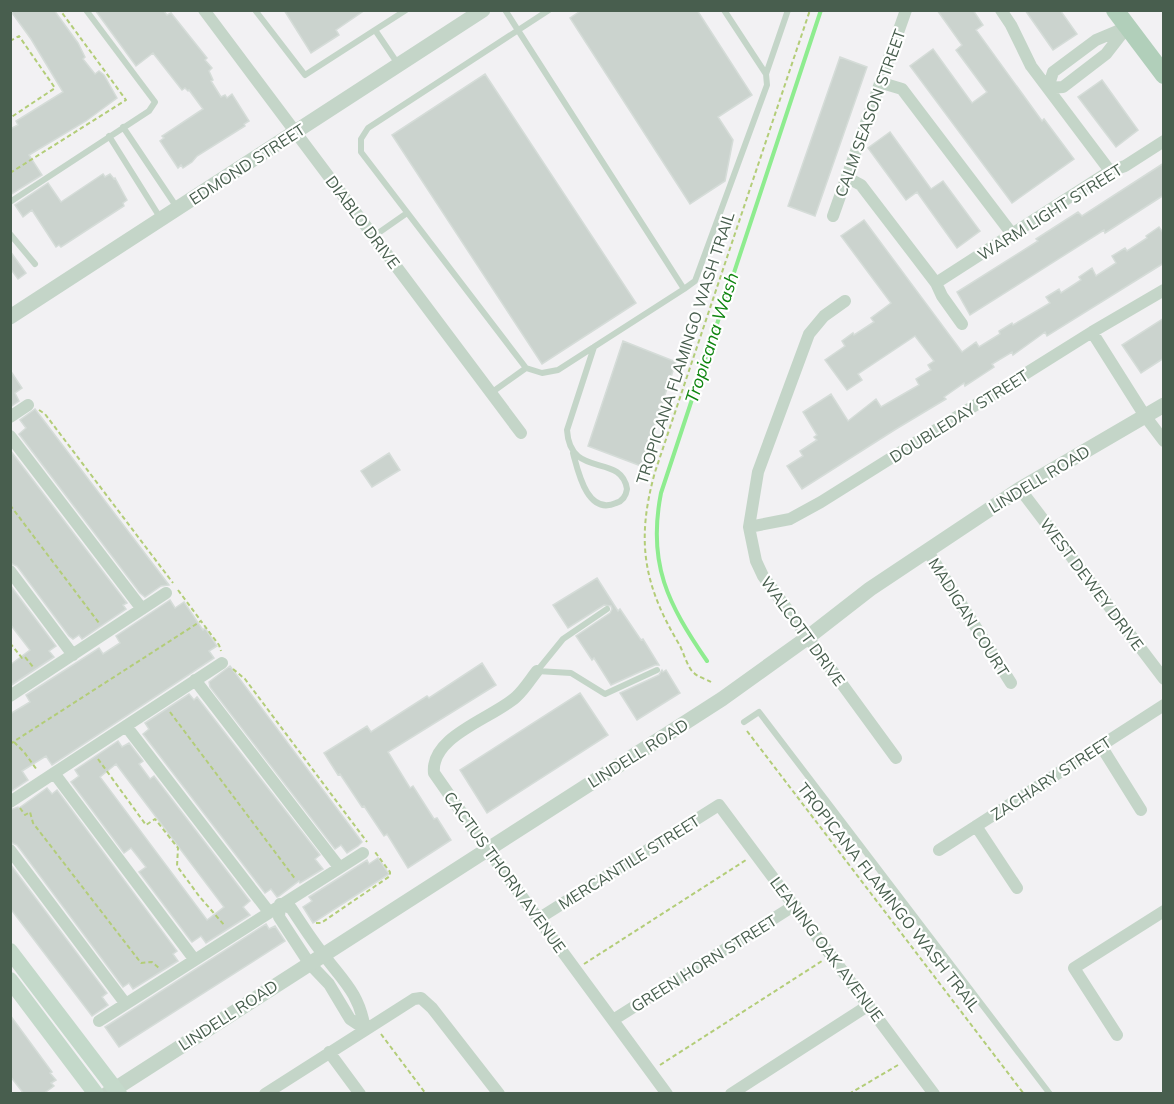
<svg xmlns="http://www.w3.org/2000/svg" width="1174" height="1104" viewBox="0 0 1174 1104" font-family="Mulish,sans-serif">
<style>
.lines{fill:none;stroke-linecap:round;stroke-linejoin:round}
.stream{stroke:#8eec8f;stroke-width:4}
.building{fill:#cbd3ce;stroke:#d5dcd8;stroke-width:1.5;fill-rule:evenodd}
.path{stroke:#b3cd78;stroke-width:2;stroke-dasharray:4.5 3;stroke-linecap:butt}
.service{stroke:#c4d5c8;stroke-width:6}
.minor{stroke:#c4d5c8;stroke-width:12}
.tertiary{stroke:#c4d5c8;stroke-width:15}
.secondary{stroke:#c4d9ca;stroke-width:16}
.primary{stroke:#b1cfba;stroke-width:18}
.labels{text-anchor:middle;stroke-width:4.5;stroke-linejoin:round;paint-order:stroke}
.street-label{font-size:16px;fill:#485e4e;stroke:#fff}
.water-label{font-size:18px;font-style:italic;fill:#0f8510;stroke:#fff}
</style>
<rect width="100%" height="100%" fill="#f2f1f3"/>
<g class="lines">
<path class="stream" d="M707 661C668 604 647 564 661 493L821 10"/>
</g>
<path class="building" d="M10 10H54L78 43 85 57 83 59 95 74 99 71 104 75 117 98 86 121 29 155 42 175 10 195V129L18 125 16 121 63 92 31 39Z
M95 10H163L167 15 171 13 207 58 205 60 212 68 209 71 213 80 211 81 221 97 225 95 227 98 232 94 249 121 244 124 245 126 197 156 192 162 183 168 181 165 178 168 160 141 164 138 162 136 203 109 189 90 188 91 185 88 182 90 153 53 136 66Z
M284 10H365L336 30 339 35 311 53Z
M582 10H697L752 95 718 117 733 140 725 181 690 204 570 18Z
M937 10H973L983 25 976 30 1042 121 1044 119 1074 159 1012 203 910 66 933 49 972 103 987 92 956 50 962 45Z
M1025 10H1060L1077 34 1053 50Z
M840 57 867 67 815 216 788 206Z
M485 74 636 303 542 364 392 135Z
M1102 80 1138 130 1116 147 1078 97Z
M890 132 931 189 943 181 980 231 957 248 917 192 906 200 868 148Z
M1164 163V195L1105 233 1104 230 970 315 957 292 1038 241 1036 239 1078 212 1082 216Z
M103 174 105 177 110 174 114 179 115 178 127 200 123 203 124 206 61 247 59 245 56 247 32 210 23 217 15 205 48 183 61 202Z
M864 220 962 352 976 342 979 347 1000 334 999 331 1012 323 1013 325 1050 303 1046 297 1059 289 1061 293 1081 280 1079 277 1092 268 1096 276 1116 263 1112 256 1125 248 1127 251 1147 238 1146 236 1159 227 1164 234V263L1047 336 1045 332 1013 355 1012 352 992 364 994 367 982 375 965 386 964 383 944 397 946 399 896 429 802 489 787 466 803 456 800 451 817 440 814 437 817 435 803 412 831 394 848 421 876 399 881 407 919 385 916 379 931 370 928 365 934 361 915 336 858 374 862 380 847 390 825 360 845 346 842 341 853 333 854 335 874 322 871 318 891 303 841 236Z
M10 251 26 273 18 279 10 268Z
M1164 318V358L1141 373 1122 345Z
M623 341 676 362 641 466 588 446Z
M10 370 22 388 15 393 19 401 10 407Z
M35 409 169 585 161 586 145 597 140 593 19 434 26 428 20 420Z
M10 450 127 603 123 605 126 609 82 639 79 635 73 639 69 636 17 566 10 563Z
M389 453 400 470 372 487 361 471Z
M597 578 618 611 620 609 641 640 643 639 659 665H655L611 685 594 658 592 660 576 636 610 613 612 609 611 606 604 605 568 628 553 605Z
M10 585 56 646 49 651 54 657 10 686V665L30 650 10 624Z
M170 600 175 608 184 602 203 630 205 628 217 646 209 651 214 658 52 765 46 756 22 771 28 780 10 792V714L30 702 26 695 99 648 103 654 120 643 116 636Z
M482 663 496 685 388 752 410 788 413 786 434 819 437 818 451 840 408 868 387 834 384 836 364 806 362 807 340 774 338 775 324 753 367 726 371 732 427 696 429 698Z
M230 666 362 842 358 846 347 853 341 845 335 849 210 687 209 682Z
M662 670 663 672 666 670 680 693 637 720 620 693 659 675Z
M580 693 608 735 487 813 460 770Z
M189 694 194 700 197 697 320 855 315 859 323 869 300 883 299 881 279 896 277 897 271 889 265 893 143 734 149 729 145 723Z
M118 741 122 747 129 743 143 761 139 764 150 779 154 776 250 901 243 907 250 915 206 943 201 936 192 942 191 941 139 872 146 867 131 848 124 853 71 782 79 776 75 770ZM116 764 224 907 207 920 100 777Z
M47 788 52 794 57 790 177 951 173 954 178 961 133 989 129 983 123 987 17 845 10 842V810L18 807 19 808Z
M378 858 389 874 313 923 303 907 312 901 309 897 367 860 369 864Z
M10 864 107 993 102 997 108 1005 92 1016 10 908Z
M266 924 269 929 275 926 285 941 119 1047 105 1027Z
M10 1015 52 1072 50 1073 56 1080 51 1083 54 1086 43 1094H24L10 1076Z"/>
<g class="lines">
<path class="path" d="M10 41 19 36 55 88 10 118
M10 173 126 100 60 10
M39 410 45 414 173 583
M10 505 99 623
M178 590 201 621
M10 643 22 658 25 657 33 667
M233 669 245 679 367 842
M711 682C706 679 698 677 694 673 687 667 684 653 679 644 643 584 636 540 655 472L810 10
M170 712 296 880
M747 731 1024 1094
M14 742 24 752 37 770
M10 744 201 621 219 645 221 651
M98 759 146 825 155 819 178 848 177 866 199 896 225 926
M20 808 25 815 30 812 33 823 141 963 152 962 159 968
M316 923H321L390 876V872L375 852
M584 964 746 860
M381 1034 426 1094
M660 1065 822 961
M849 1094 898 1065"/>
<path class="service" d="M255 10 305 75 406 10
M505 10 684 289 695 281 767 85 766 74 724 10
M549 10 368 128 361 139V152L526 368 542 373 558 370 684 289
M375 30 398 64
M766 74 788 10
M123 127 178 209
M109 136 161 219
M10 202 149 111 155 102 86 10
M10 234 35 264
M374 236 407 213
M491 393 526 368
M573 453C578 471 587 516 616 503 623 501 626 496 627 489 621 452 570 480 567 430L594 347
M537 671 571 673 605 694 657 670
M537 671 563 639 607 609
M744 722 759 712 1050 1094"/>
<path class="minor" d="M204 10 521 433
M1001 10 1011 25 1031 66 1110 171
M1127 27 1106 54 1063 87 1048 88 1053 72 1096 40Z
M882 83 902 89 1012 234
M848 178 861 185 936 283 942 296 962 324
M833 216 906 10
M936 283 1110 171 1125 166 1164 141
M845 301 824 316 809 334 758 472 749 527 756 561 763 576 896 758
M1092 332 1145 416 1164 441
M10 417 28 405
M10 436 142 609
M1020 489 1164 679
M749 527 790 519 821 502 1092 332 1164 290
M927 550 1011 683
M10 571 73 655
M537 671C530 680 524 690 516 697 493 718 430 736 434 773L487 849 667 1094
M195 680 339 867
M10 696 166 593
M126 726 269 912
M1101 746 1141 810
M54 773 194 959
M10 802 222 663
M976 826 1017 888
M10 850 125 1003
M939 850 1164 705
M280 904 291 908C301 923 311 939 323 954 344 982 359 993 365 1029L350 1019 329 984 309 963 279 917Z
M538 919 719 805 934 1094
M613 1020 795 905
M99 1021 363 853
M1117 1035 1074 968 1164 911
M329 1052 360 1094
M265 1094 414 999 421 998 432 1008 499 1094
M731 1094 869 1005"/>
<path class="tertiary" d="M10 317 483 10
M107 1094 722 699 807 638 870 589 1020 489 1164 405"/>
<path class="secondary" d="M10 951 119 1094
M10 980 96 1094"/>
<path class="primary" d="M1115 10 1164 75"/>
</g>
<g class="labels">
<g class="street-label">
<text transform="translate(870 113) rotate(-70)" y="6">CALM SEASON STREET</text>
<text transform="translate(247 164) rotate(-33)" y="6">EDMOND STREET</text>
<text transform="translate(1050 212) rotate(-32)" y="6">WARM LIGHT STREET</text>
<text transform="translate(363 222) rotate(53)" y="6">DIABLO DRIVE</text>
<text transform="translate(685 348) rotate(-72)" y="6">TROPICANA FLAMINGO WASH TRAIL</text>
<text transform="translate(959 416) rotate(-32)" y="6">DOUBLEDAY STREET</text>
<text transform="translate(1039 479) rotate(-31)" y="6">LINDELL ROAD</text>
<text transform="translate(1092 584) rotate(53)" y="6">WEST DEWEY DRIVE</text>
<text transform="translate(969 617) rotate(58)" y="6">MADIGAN COURT</text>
<text transform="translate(803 631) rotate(54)" y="6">WALCOTT DRIVE</text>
<text transform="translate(638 753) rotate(-32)" y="6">LINDELL ROAD</text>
<text transform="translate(1051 778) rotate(-33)" y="6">ZACHARY STREET</text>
<text transform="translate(629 862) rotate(-32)" y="6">MERCANTILE STREET</text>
<text transform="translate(505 872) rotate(54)" y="6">CACTUS THORN AVENUE</text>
<text transform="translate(889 897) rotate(52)" y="6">TROPICANA FLAMINGO WASH TRAIL</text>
<text transform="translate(827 949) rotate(53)" y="6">LEANING OAK AVENUE</text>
<text transform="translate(704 963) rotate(-32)" y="6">GREEN HORN STREET</text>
<text transform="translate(228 1015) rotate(-33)" y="6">LINDELL ROAD</text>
</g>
<g class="water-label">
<text transform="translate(712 338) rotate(-72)" y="6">Tropicana Wash</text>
</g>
</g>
<rect width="1174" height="1104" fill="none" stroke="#485e4e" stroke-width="24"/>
</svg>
